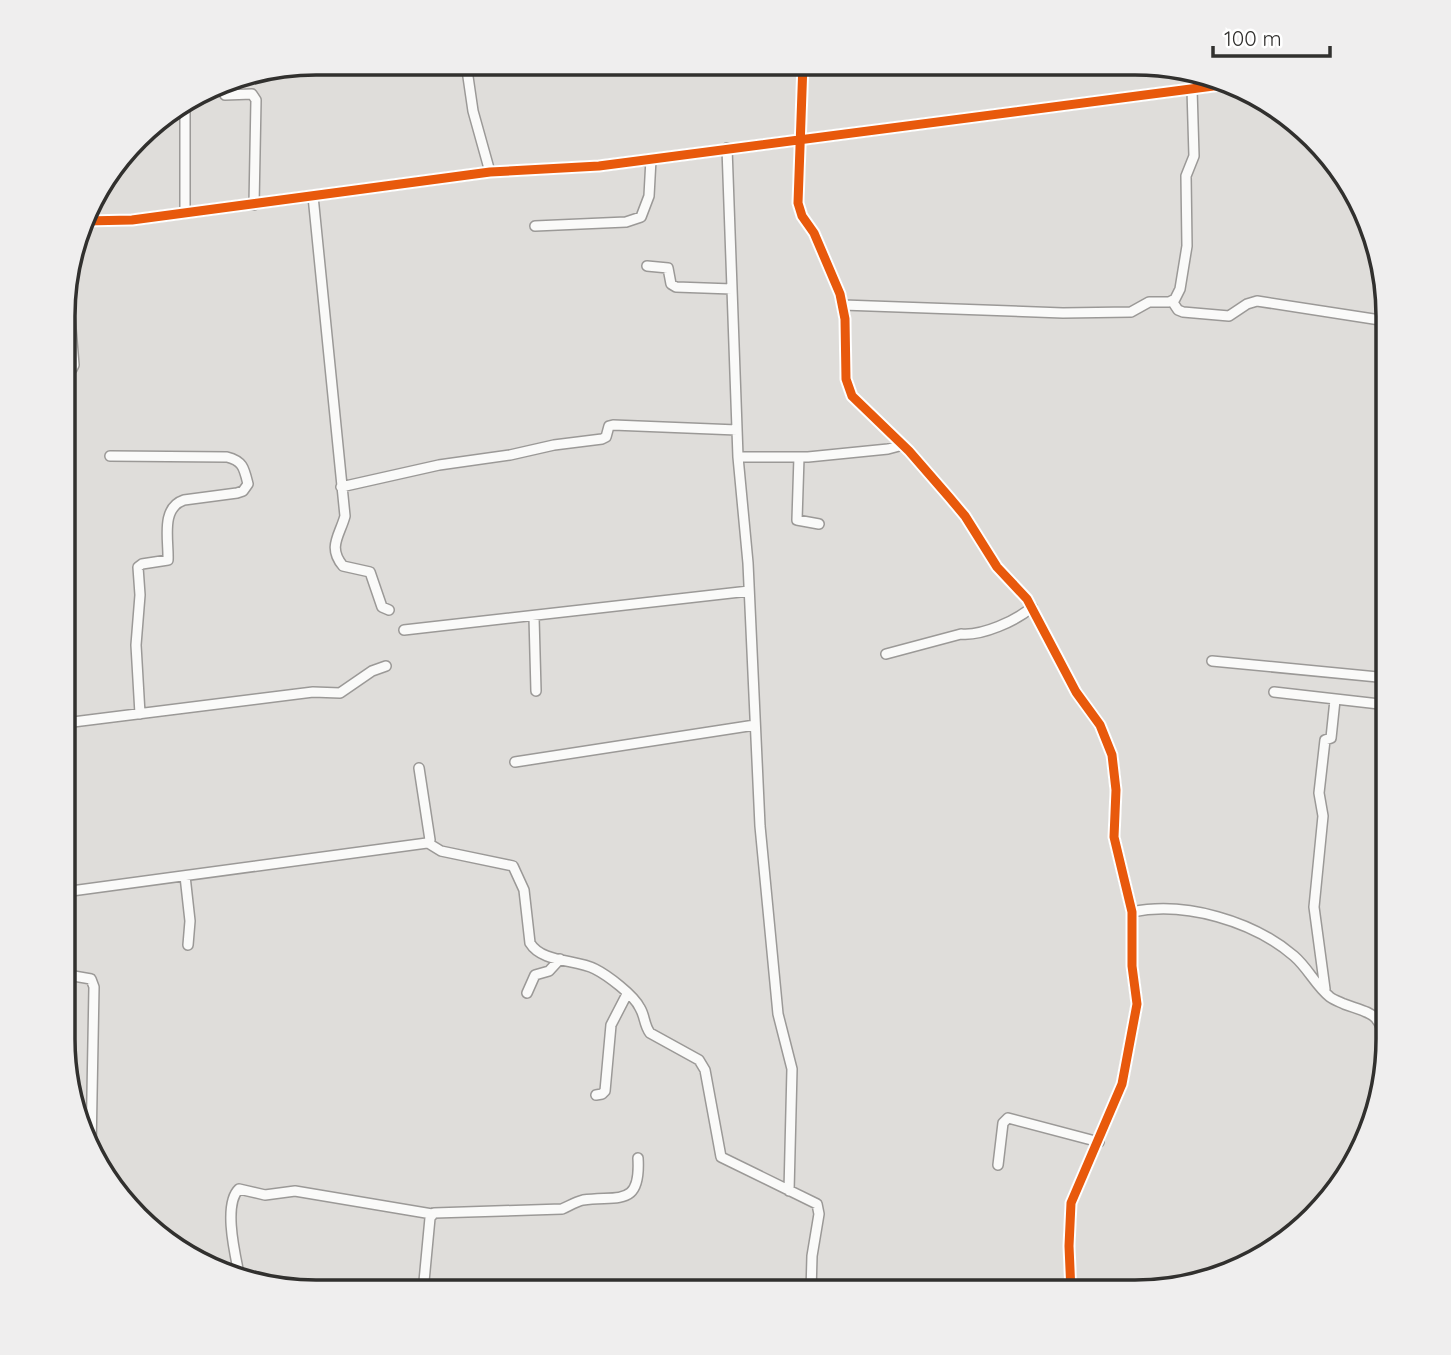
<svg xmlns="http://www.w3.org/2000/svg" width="1451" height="1355" viewBox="0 0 1451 1355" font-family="Quicksand,sans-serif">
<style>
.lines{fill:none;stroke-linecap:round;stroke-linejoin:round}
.minor-casing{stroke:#9b9997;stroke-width:12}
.minor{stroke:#fafaf9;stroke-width:9}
.cycleway-casing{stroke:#fff;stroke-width:13}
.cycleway{stroke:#e8590c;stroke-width:9}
.rim{fill:none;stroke:#31302e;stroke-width:3.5}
</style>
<rect width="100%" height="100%" fill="#dfddda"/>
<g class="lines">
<g class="minor-casing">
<path id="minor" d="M466 63 473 111 490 172
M803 63 798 203 802 216 814 233 840 294 845 319 846 379 852 396 909 451 949 497 965 516 997 567 1027 599 1076 692 1100 725 1112 755 1116 790 1114 837 1132 912V966L1137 1004 1122 1084 1071 1203 1069 1246 1071 1292
M225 95 252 94 256 100 254 205
M185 105V213
M727 148 738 457 748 563 760 826 778 1014 792 1069 789 1191
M313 196 345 516C340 535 327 547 343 566L370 572 382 607 389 610
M85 221 132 220 490 172 599 166 1229 84
M535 226 626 222 641 217 649 196 651 159
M647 266 668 268 671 284 676 287 732 289
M1172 301 1178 310 1183 312 1229 316 1247 304 1257 301 1380 320 1386 322 1387 327
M843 305 1063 313 1131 312 1149 302H1169L1175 299 1180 289 1187 246 1186 176 1194 156 1192 89
M67 371 72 369 74 365 68 293
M110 456 227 457C243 461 244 468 248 484L243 491 237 493 184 500C160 508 169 541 168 560L142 564 138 567 140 595 136 645 140 714
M738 457H808L888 449 903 445
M799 457 797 520 819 524
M341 487 439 465 510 455 554 445 602 439 606 437 609 426 613 425 737 430
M534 617 536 691
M404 630 749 591
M886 654 961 634C982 636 1016 621 1032 607
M1212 661 1388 678
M1274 692 1388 705
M65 723 313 692 340 693 372 671 386 666
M515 762 755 725
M428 843 441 851 513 866 524 890 530 943C542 963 576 959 595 969 607 975 634 995 640 1008 645 1016 644 1025 650 1033L699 1060 705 1070 721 1157 817 1204 819 1214 812 1256 811 1292
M185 876 190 921 188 945
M64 892 427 843 430 840 419 768
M1132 912C1185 901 1253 921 1294 956 1308 968 1316 986 1330 997 1334 1000 1340 1002 1344 1004 1375 1015 1378 1012 1387 1045
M64 941C66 952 72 968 65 978
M68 975 91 979 94 987 91 1149
M1325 989 1314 907 1323 816 1319 793 1325 740 1331 738 1335 700
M527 993 535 975 549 971 560 959
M596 1095 602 1094 605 1091 611 1025 627 994
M998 1165 1003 1123 1008 1118 1099 1142
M239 1274C235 1254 223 1204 239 1189L265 1195 295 1191 432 1214
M423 1292 430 1218 434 1213 562 1209C569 1206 575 1202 583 1200 618 1195 641 1208 638 1158"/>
</g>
<use href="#minor" class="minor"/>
<g class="cycleway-casing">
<path id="cycleway" d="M803 63 798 203 802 216 814 233 840 294 845 319 846 379 852 396 909 451 949 497 965 516 997 567 1027 599 1076 692 1100 725 1112 755 1116 790 1114 837 1132 912V966L1137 1004 1122 1084 1071 1203 1069 1246 1071 1292
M85 221 132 220 490 172 599 166 1229 84"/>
</g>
<use href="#cycleway" class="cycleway"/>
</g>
<path d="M0 0H1451V1355H0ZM316 75H1135A241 241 0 0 1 1376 316V1039A241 241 0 0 1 1135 1280H316A241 241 0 0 1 75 1039V316A241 241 0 0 1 316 75Z" fill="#efeeee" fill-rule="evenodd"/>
<path class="rim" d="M316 75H1135A241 241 0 0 1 1376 316V1039A241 241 0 0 1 1135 1280H316A241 241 0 0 1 75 1039V316A241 241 0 0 1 316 75Z"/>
<path d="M1213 46v10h117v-10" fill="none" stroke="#31302e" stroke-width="3.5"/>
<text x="1224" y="46" font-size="21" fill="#31302e" stroke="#ffffff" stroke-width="5" paint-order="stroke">100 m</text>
</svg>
